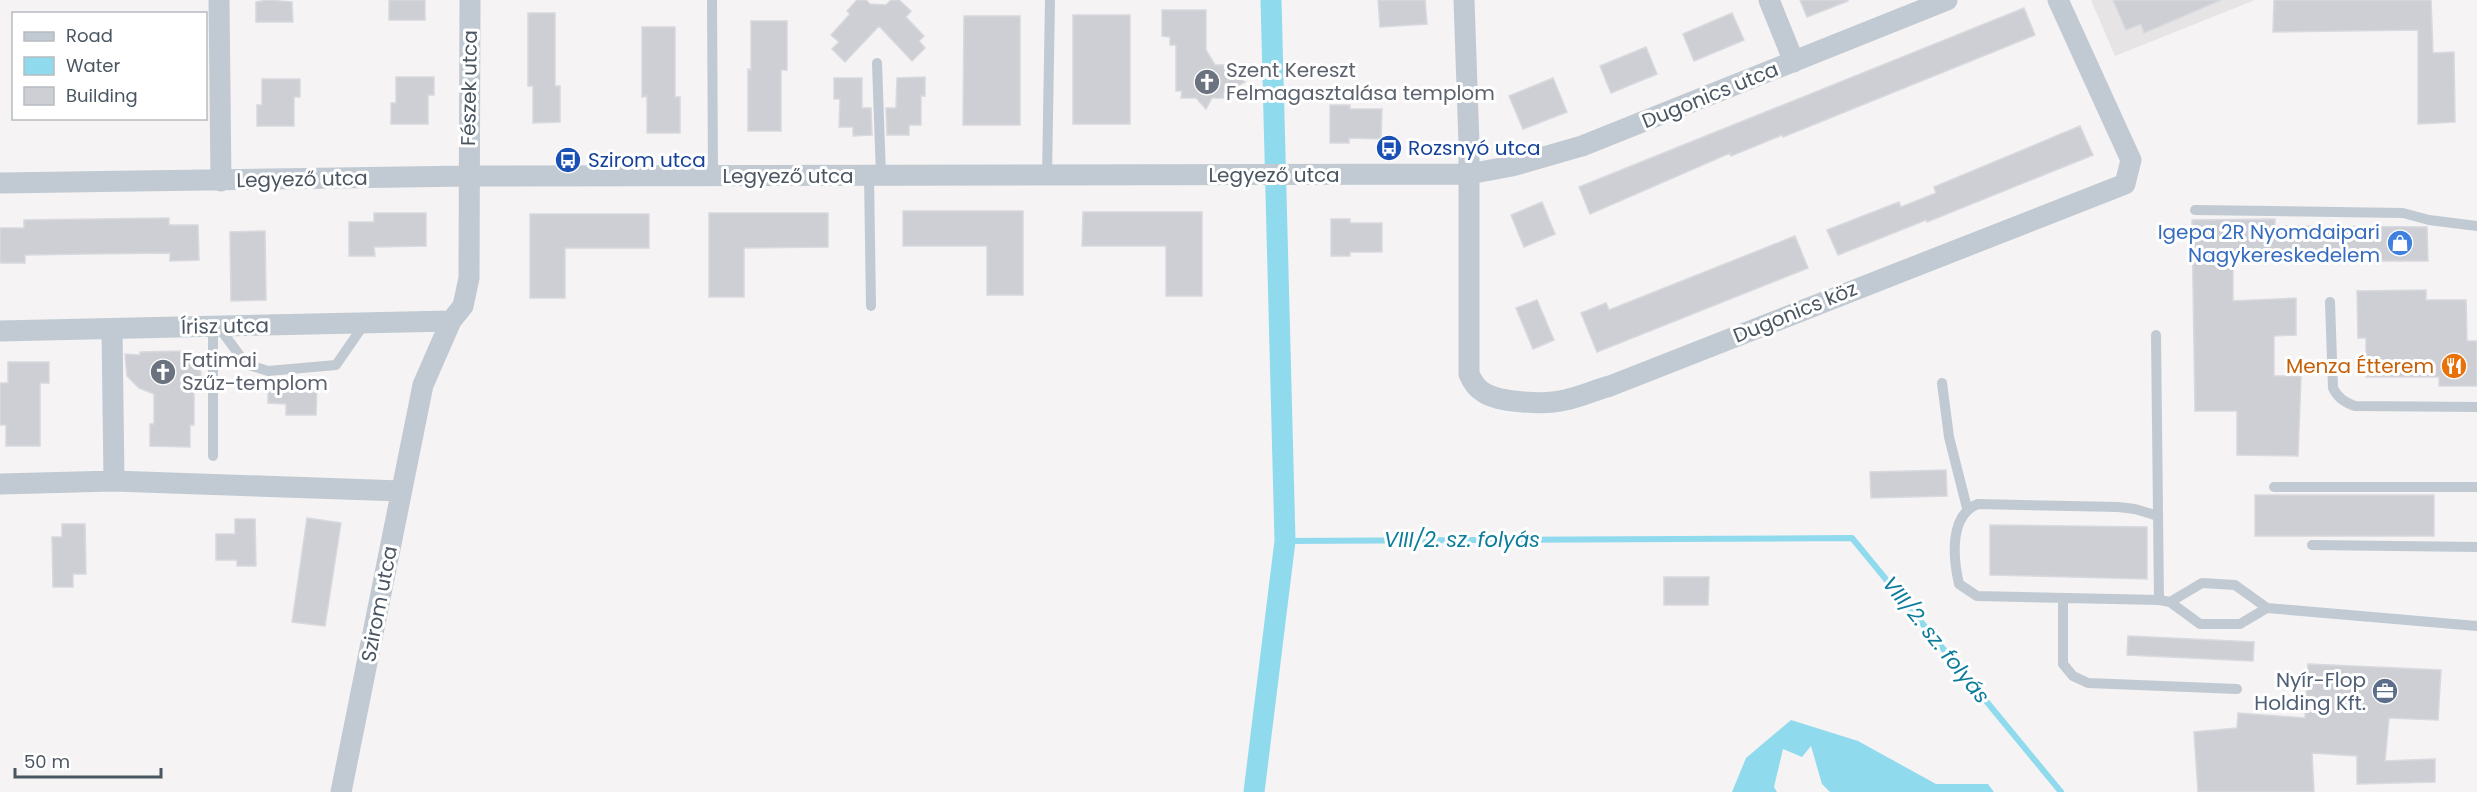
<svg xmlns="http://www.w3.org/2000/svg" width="2477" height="792" viewBox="0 0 2477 792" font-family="Poppins,sans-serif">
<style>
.education{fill:#e6e4e5}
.water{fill:#90daee}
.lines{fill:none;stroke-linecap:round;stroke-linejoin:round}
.stream{stroke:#90daee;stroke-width:6}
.canal{stroke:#90daee;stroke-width:21}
.building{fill:#cdcfd5;stroke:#d7d9de;stroke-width:1.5}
.service{stroke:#c1cad2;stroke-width:10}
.minor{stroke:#c1cad2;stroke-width:21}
.labels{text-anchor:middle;stroke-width:6;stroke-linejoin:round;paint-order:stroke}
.worship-label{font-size:20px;fill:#5b616d;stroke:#fff;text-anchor:start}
.street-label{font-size:20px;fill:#4a5661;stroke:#fff}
.transit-label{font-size:20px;fill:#164399;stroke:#fff;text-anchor:start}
.shop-label{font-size:20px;fill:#366cbe;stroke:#fff;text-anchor:end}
.food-label{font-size:20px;fill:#c56008;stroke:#fff;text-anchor:end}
.service-label{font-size:20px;fill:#4e5e75;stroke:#fff;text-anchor:end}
.water-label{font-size:21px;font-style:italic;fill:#0c7c9b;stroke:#fff}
</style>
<rect width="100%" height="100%" fill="#f5f3f3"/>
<path class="education" d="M2091 0H2255L2115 56Z"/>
<path class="water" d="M1791 720 1858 741 1936 784H1988L1994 792H1830L1822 784 1811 746 1802 757 1783 749 1774 787 1777 792H1732L1746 758Z"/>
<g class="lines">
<path class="stream" d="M1285 541 1852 538 2061 792"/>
<path class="canal" d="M1254 792 1285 541 1271 0"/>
</g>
<path class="building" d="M268 0 292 2 293 22H256V2Z
M389 0H425V20H389Z
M857 0H866L870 4 886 5 891 0H899L911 11 906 17 924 36 919 41 925 48 912 61 879 26 845 62 832 49 839 42 831 35 850 14 847 11Z
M1378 0H1425L1427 24 1380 27Z
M1800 0H1848V1L1807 17Z
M2113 0H2221L2144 33 2141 24 2126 30Z
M2274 0H2431L2433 53 2454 52 2455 122 2418 124V30L2273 32Z
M2024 8 2035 35 1783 137 1782 135 1731 156 1730 153 1590 214 1579 187Z
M1162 10H1206V50L1215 65H1224V70L1245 82 1223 94 1224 98H1212L1206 109 1196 98H1181L1182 91H1176V45H1170V37L1162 36Z
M528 13H555V86H560V122L533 123V86H528Z
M1732 13 1744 40 1694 61 1683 34Z
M1073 15H1130V124H1073Z
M964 16H1020V125H963Z
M751 21H787V70H781V131H748V69L751 70Z
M642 27H675V97H680V133H647V96L642 97Z
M1646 47 1657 74 1611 93 1600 66Z
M396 77H434V95H428V124H391V103H396Z
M925 77V96H921V125H909V135H887L886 108H896L897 78Z
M834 78H862V108H871L872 135 853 136V127H839L840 99H834Z
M1553 78 1567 112 1523 129 1509 96Z
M262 79H300V97H294V126H257V105H262Z
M1330 105H1350V109H1382L1381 139 1349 138V143H1330Z
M2080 126 2093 155 1927 222 1926 220 1838 255 1827 230 1899 202 1901 207 1936 193 1934 187Z
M1542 202 1555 234 1524 247 1511 215Z
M903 211H1023V295H987V246H903Z
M1083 212H1202V296H1166V246H1082Z
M374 213H426V246L374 247 375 256H349V222H374Z
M709 213H828V247L744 248V297H709Z
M530 214H649V248H565V298H530Z
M169 218V225H198L199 260 170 261V253L84 254 25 255V263H0V228H24V220Z
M1331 219H1350V223H1382V252H1350V256H1331Z
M2275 219V226L2427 227 2428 261H2233V301L2296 298V335L2274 336V376H2301L2298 456 2237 455V411H2195L2192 220Z
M265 231 266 300 231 301 230 232Z
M1795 236 1808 268 1597 352 1581 313 1606 303 1609 310Z
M2426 290V300H2466L2467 341H2477V386H2439V377H2366V338H2358L2357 291Z
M1537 300 1554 340 1533 349 1516 308Z
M187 351V360L197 365 201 373 200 381 194 386V425H190V447L150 446V424H154V394L139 388 127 376 125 354 140 355V352Z
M8 362H49V383H40V446H6V425H0V383H8Z
M268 387H317L316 415H286V404L268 403Z
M1946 470 1947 496 1871 498 1870 472Z
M2255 495H2434V536H2255Z
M307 518 341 523 325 626 292 622Z
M235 519H255L256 566H237V560H216V534H235Z
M62 524H85L86 574H73V587H53L52 537H62Z
M1990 525 2147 527V579L1990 575Z
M1664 577H1709L1708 605H1664Z
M2128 636 2254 642 2253 661 2127 655Z
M2308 664 2441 670 2438 720 2389 718 2385 761 2435 759V782L2357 784V756L2312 753 2314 792H2198L2194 732 2237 728 2238 713 2305 718Z"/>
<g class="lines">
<path class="service" d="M712 0 713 176
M877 63 881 176
M869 175 871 306
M1047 176 1050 0
M2195 210 2403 213 2429 220 2477 226
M2330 302 2333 388C2338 398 2344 402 2355 406L2477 407
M218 326 246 364 268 371 336 365 365 323
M213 327V456
M2156 335 2159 600
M1942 383 1949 437 1967 508
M2274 487H2477
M2158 516 2135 509 2118 507 1978 504C1949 515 1953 558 1959 584L1977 596 2159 600 2170 602 2202 583 2235 585 2267 608 2477 626
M2312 545 2477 547
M2063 598V664L2073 676 2088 683 2237 689
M2170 602 2200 624H2240L2267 608"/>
<path class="minor" d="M219 0 221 181
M1464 0 1469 144V374C1472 381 1476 388 1483 392 1499 403 1546 405 1565 400 1580 397 1595 390 1610 386L2125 184 2131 160 2058 0
M1769 0 1794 62
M0 183 469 176 1469 174 1512 166 1582 146 1947 0
M112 329 114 481
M0 331 451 321
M0 484 114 481 401 491
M341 792 423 385 451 321 463 306 469 278 470 0"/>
</g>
<defs>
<g id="church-disc" transform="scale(1.35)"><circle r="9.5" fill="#6b7280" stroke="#fff"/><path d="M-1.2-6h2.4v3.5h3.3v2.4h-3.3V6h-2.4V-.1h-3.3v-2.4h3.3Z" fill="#fff"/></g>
<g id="bus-disc" transform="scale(1.35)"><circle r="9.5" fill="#1a4fb4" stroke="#fff"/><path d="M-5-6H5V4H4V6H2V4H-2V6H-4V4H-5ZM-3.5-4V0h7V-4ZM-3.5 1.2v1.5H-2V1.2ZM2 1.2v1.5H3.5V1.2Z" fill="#fff"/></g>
<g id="shop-disc" transform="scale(1.35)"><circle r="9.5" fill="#3f7fe0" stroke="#fff"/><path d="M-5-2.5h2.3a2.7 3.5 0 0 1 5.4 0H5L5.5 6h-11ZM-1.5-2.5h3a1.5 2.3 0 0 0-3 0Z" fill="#fff"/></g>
<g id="restaurant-disc" transform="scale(1.35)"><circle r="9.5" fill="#e8710a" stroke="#fff"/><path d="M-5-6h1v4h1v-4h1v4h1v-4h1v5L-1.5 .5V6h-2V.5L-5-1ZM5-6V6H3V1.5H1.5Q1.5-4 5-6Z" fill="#fff"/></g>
<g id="office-disc" transform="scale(1.35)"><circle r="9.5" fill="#5c6f8a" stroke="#fff"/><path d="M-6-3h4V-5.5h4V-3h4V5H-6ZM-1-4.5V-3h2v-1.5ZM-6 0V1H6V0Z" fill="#fff"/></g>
</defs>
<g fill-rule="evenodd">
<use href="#church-disc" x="1207" y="82"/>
<use href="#bus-disc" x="1389" y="148"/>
<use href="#bus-disc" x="568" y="160"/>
<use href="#shop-disc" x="2400" y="243"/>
<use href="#restaurant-disc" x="2454" y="366"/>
<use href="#church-disc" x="163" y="372"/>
<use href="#office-disc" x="2385" y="691"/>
</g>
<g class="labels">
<g class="worship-label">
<text x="1226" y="77">Szent Kereszt<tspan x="1226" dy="23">Felmagasztalása templom</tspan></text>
<text x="182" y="367">Fatimai<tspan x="182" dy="23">Szűz-templom</tspan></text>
</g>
<g class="street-label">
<text transform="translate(469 88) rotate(-89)" y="7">Fészek utca</text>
<text transform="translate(1710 95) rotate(-22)" y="7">Dugonics utca</text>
<text x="1274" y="182">Legyező utca</text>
<text x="788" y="183">Legyező utca</text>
<text transform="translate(302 179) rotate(-1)" y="7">Legyező utca</text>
<text transform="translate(1795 312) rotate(-22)" y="7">Dugonics köz</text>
<text transform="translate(225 326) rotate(-1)" y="7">Írisz utca</text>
<text transform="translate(379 604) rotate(-79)" y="7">Szirom utca</text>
</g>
<g class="transit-label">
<text x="1408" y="155">Rozsnyó utca</text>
<text x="588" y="167">Szirom utca</text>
</g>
<g class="shop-label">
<text x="2380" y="239">Igepa 2R Nyomdaipari<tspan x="2380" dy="23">Nagykereskedelem</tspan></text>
</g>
<g class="food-label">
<text x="2434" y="373">Menza Étterem</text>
</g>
<g class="service-label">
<text x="2366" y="687">Nyír-Flop<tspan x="2366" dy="23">Holding Kft.</tspan></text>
</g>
<g class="water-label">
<text x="1462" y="547">VIII/2. sz. folyás</text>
<text transform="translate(1936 640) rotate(51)" y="7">VIII/2. sz. folyás</text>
</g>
</g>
<rect x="12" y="12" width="195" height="108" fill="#ffffff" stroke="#b7bbc0" stroke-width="1.5"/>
<rect x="24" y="32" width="30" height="9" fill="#c1cad2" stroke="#b7bbc0" stroke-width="1.5"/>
<text x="66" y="42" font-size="18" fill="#4a5661">Road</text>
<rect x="24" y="57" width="30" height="18" fill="#90daee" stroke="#b7bbc0" stroke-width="1.5"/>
<text x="66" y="72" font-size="18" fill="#4a5661">Water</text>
<rect x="24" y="87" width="30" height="18" fill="#cdcfd5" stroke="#b7bbc0" stroke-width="1.5"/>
<text x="66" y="102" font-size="18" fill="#4a5661">Building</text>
<path d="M15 768v9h146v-9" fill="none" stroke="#4a5661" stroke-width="3"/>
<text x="24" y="768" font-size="18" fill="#4a5661" stroke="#ffffff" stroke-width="4.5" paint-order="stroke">50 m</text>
</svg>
